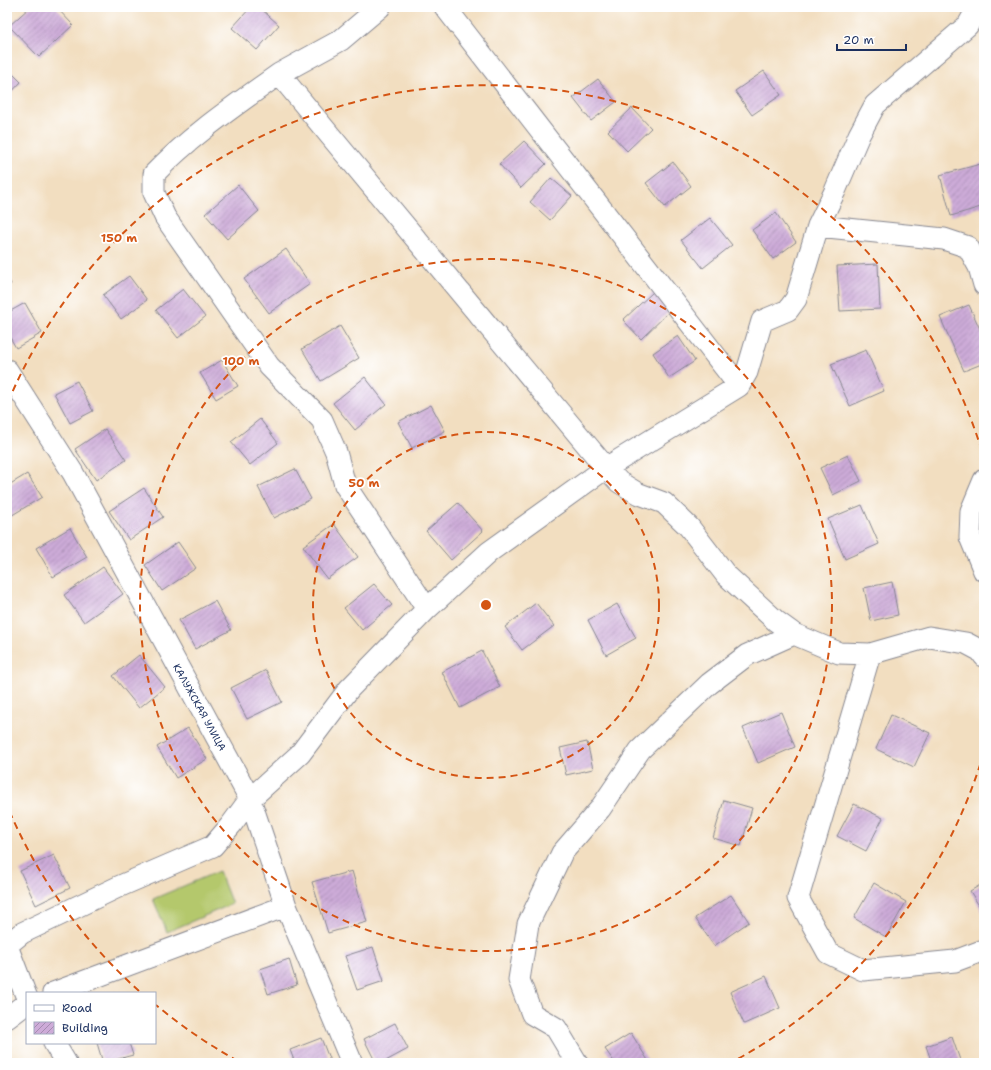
<svg xmlns="http://www.w3.org/2000/svg" width="991" height="1070" viewBox="0 0 991 1070" font-family="'Shantell Sans',sans-serif">
<style>
.pitch{fill:#b4c86c;stroke:#687c65}
.building{fill:url(#building-hatch)}
.lines{fill:none;stroke-linecap:round;stroke-linejoin:round}
.street-casing{stroke:#86868f;stroke-width:23}
.street{stroke:#fff;stroke-width:21}
.ring{fill:none;stroke:#d45514;stroke-width:2;stroke-dasharray:7 5}
.labels{text-anchor:middle;stroke-width:3.5;stroke-linejoin:round;paint-order:stroke}
.street-label{font-size:10px;fill:#1b2f5e;stroke:#fff}
.centre{fill:#d45514;stroke:#fff;stroke-width:2}
.ring-label{font-size:12px;text-anchor:middle;font-weight:bold;fill:#d45514;stroke:#fff;stroke-width:3.5;stroke-linejoin:round;paint-order:stroke}
</style>
<defs>
<pattern id="building-hatch" width="6" height="6" patternUnits="userSpaceOnUse"><rect width="6" height="6" fill="#cdabd8"/><path d="M-1 1l2-2M0 6l6-6M5 7l2-2" fill="none" stroke="#a68cb2"/></pattern>
</defs>
<rect width="100%" height="100%" fill="#fff"/>
<filter id="ink" filterUnits="userSpaceOnUse"><feTurbulence type="fractalNoise" baseFrequency=".025" numOctaves="2"/><feDisplacementMap in="SourceGraphic" scale="8" xChannelSelector="R" yChannelSelector="G"/><feConvolveMatrix kernelMatrix="1 2 1 2 8 2 1 2 1" color-interpolation-filters="sRGB"/></filter>
<filter id="wash" filterUnits="userSpaceOnUse"><feTurbulence type="fractalNoise" baseFrequency=".012" numOctaves="4" result="noise"/><feDisplacementMap in="SourceGraphic" scale="16" xChannelSelector="R" yChannelSelector="G"/><feGaussianBlur stdDeviation="0.9" result="paint"/><feColorMatrix in="noise" values="0 0 0 0 0 0 0 0 0 0 0 0 0 0 0 0 0 1.4 0 .05"/><feComposite in="paint" operator="in"/></filter>
<g filter="url(#wash)">
<rect width="100%" height="100%" fill="#f2dec0"/>
<path class="pitch" d="M219 871 232 904 167 932 153 899Z"/>
<g id="blocks">
<path class="building" d="M30 7H56L73 25 39 57 9 26Z
M251 7H259L279 25 257 50 232 28Z
M7 68 21 82 7 97Z
M764 71 781 95 752 115 735 91Z
M598 79 616 102 591 121 573 98Z
M632 108 651 128 627 151 608 131Z
M524 141 546 164 521 188 499 164Z
M673 162 691 186 665 207 646 183Z
M984 163V206L951 216 940 175Z
M551 178 572 196 550 220 530 202Z
M238 185 259 211 227 239 205 214Z
M776 213 796 242 773 259 752 230Z
M710 218 732 245 703 268 681 240Z
M286 249 310 284 269 313 244 279Z
M878 264 880 309 840 311 837 266Z
M129 276 147 300 121 319 103 295Z
M7 277 11 284 7 287Z
M183 289 205 317 178 338 156 310Z
M653 292 671 310 641 339 623 320Z
M25 303 42 333 16 348 7 332V313Z
M969 305 984 338V363L964 371 940 317Z
M340 326 359 358 321 381 302 349Z
M678 336 695 361 669 378 653 353Z
M866 350 884 391 850 406 831 364Z
M222 360 238 386 216 399 200 373Z
M365 377 386 404 355 430 333 403Z
M77 381 93 411 70 423 54 393Z
M431 405 445 431 412 448 398 422Z
M260 419 278 443 250 465 231 442Z
M105 429 126 460 96 480 75 449Z
M848 455 861 481 833 495 820 468Z
M295 469 311 499 274 518 258 487Z
M27 474 42 497 9 517 7 514V486Z
M144 488 163 517 129 540 109 511Z
M458 503 483 531 451 560 426 531Z
M862 505 879 544 845 559 828 519Z
M334 524 358 557 327 579 303 546Z
M70 528 87 557 53 577 36 548Z
M178 542 196 568 162 591 145 565Z
M103 567 123 594 84 622 64 595Z
M892 582 898 615 871 621 864 588Z
M374 584 392 605 362 630 344 608Z
M215 601 231 630 195 649 179 620Z
M536 603 554 626 522 650 505 627Z
M617 604 636 638 606 655 588 620Z
M482 651 500 687 460 708 442 672Z
M139 655 165 687 139 708 113 676Z
M266 670 282 702 247 719 231 688Z
M781 712 795 747 758 763 743 728Z
M891 715 930 733 914 767 876 749Z
M188 728 207 759 176 778 157 747Z
M587 742 593 769 566 775 560 748Z
M724 800 752 808 741 846 713 838Z
M854 804 883 818 866 851 837 836Z
M54 855 70 888 36 905 20 871Z
M352 871 367 922 328 933 312 882Z
M874 883 906 902 886 937 854 918Z
M984 883V914L970 891Z
M731 895 749 922 714 946 695 918Z
M373 947 384 981 357 990 345 956Z
M289 959 297 985 268 994 260 969Z
M766 976 780 1008 744 1024 730 992Z
M395 1023 408 1049 382 1063H376L364 1039Z
M631 1033 649 1062 647 1063H615L605 1049Z
M952 1037 961 1063H932L926 1046Z
M321 1038 330 1061 325 1063H295L290 1050Z
M97 1043H129L133 1055 103 1063Z"/>
</g>
</g>
<g filter="url(#ink)">
<use href="#blocks" fill-opacity="0" stroke="#86868f" stroke-width="1"/>
<g class="lines">
<g class="street-casing">
<path id="street" d="M380 7 341 40 279 74 606 468 619 482 637 493 664 503 689 527 726 575 776 621 794 634 839 653 870 654 929 637 966 643 981 651 984 656
M445 7 739 386
M279 74C236 105 191 135 154 174V193L165 217 269 366 322 420 336 452 345 485 427 609
M818 226 944 239 968 247 979 267 984 285
M7 370 73 473 250 799 286 906 352 1063
M984 480 971 511 970 537 984 571
M870 654 798 898 828 953 863 970 955 961 984 950
M7 945 22 933 118 887 213 846 231 825 250 799 300 754 349 689 427 609 489 552 606 468 739 386 747 372 762 321 788 310 796 299 818 226 835 191 859 135 875 105 968 25 978 7
M7 946 27 998
M53 993 286 906
M7 1018 27 1003
M54 1043 66 1063
M577 1063 556 1028 532 1014 519 980 528 924 562 853 600 809 640 750 709 684 747 655 794 634"/>
</g>
<use href="#street" class="street"/>
</g>
</g>
<g class="ring">
<circle cx="486" cy="605" r="173"/>
<circle cx="486" cy="605" r="346"/>
<path d="M984 752A519 519 0 0 1 734 1061M238 1061A519 519 0 0 1 156 1005M139 991A519 519 0 0 1 8 808M8 402A519 519 0 0 1 984 458"/>
</g>
<g class="labels">
<g class="street-label">
<text transform="translate(200 707) rotate(61)" y="4">КАЛУЖСКАЯ УЛИЦА</text>
</g>
</g>
<circle cx="486" cy="605" r="6" class="centre"/>
<g class="ring-label">
<text x="119" y="242">150 m</text>
<text x="241" y="365">100 m</text>
<text x="364" y="487">50 m</text>
</g>
<rect width="991" height="1070" fill="none" stroke="#fff" stroke-width="24"/>
<rect x="26" y="992" width="130" height="52" fill="#ffffff" stroke="#a4acbf"/>
<rect x="34" y="1005" width="20" height="6" fill="#ffffff" stroke="#a4acbf"/>
<text x="62" y="1012" font-size="12" fill="#1b2f5e">Road</text>
<rect x="34" y="1022" width="20" height="12" fill="url(#building-hatch)" stroke="#a4acbf"/>
<text x="62" y="1032" font-size="12" fill="#1b2f5e">Building</text>
<path d="M837 44v6h69v-6" fill="none" stroke="#1b2f5e" stroke-width="2"/>
<text x="843" y="44" font-size="12" fill="#1b2f5e" stroke="#ffffff" stroke-width="3" paint-order="stroke">20 m</text>
</svg>
